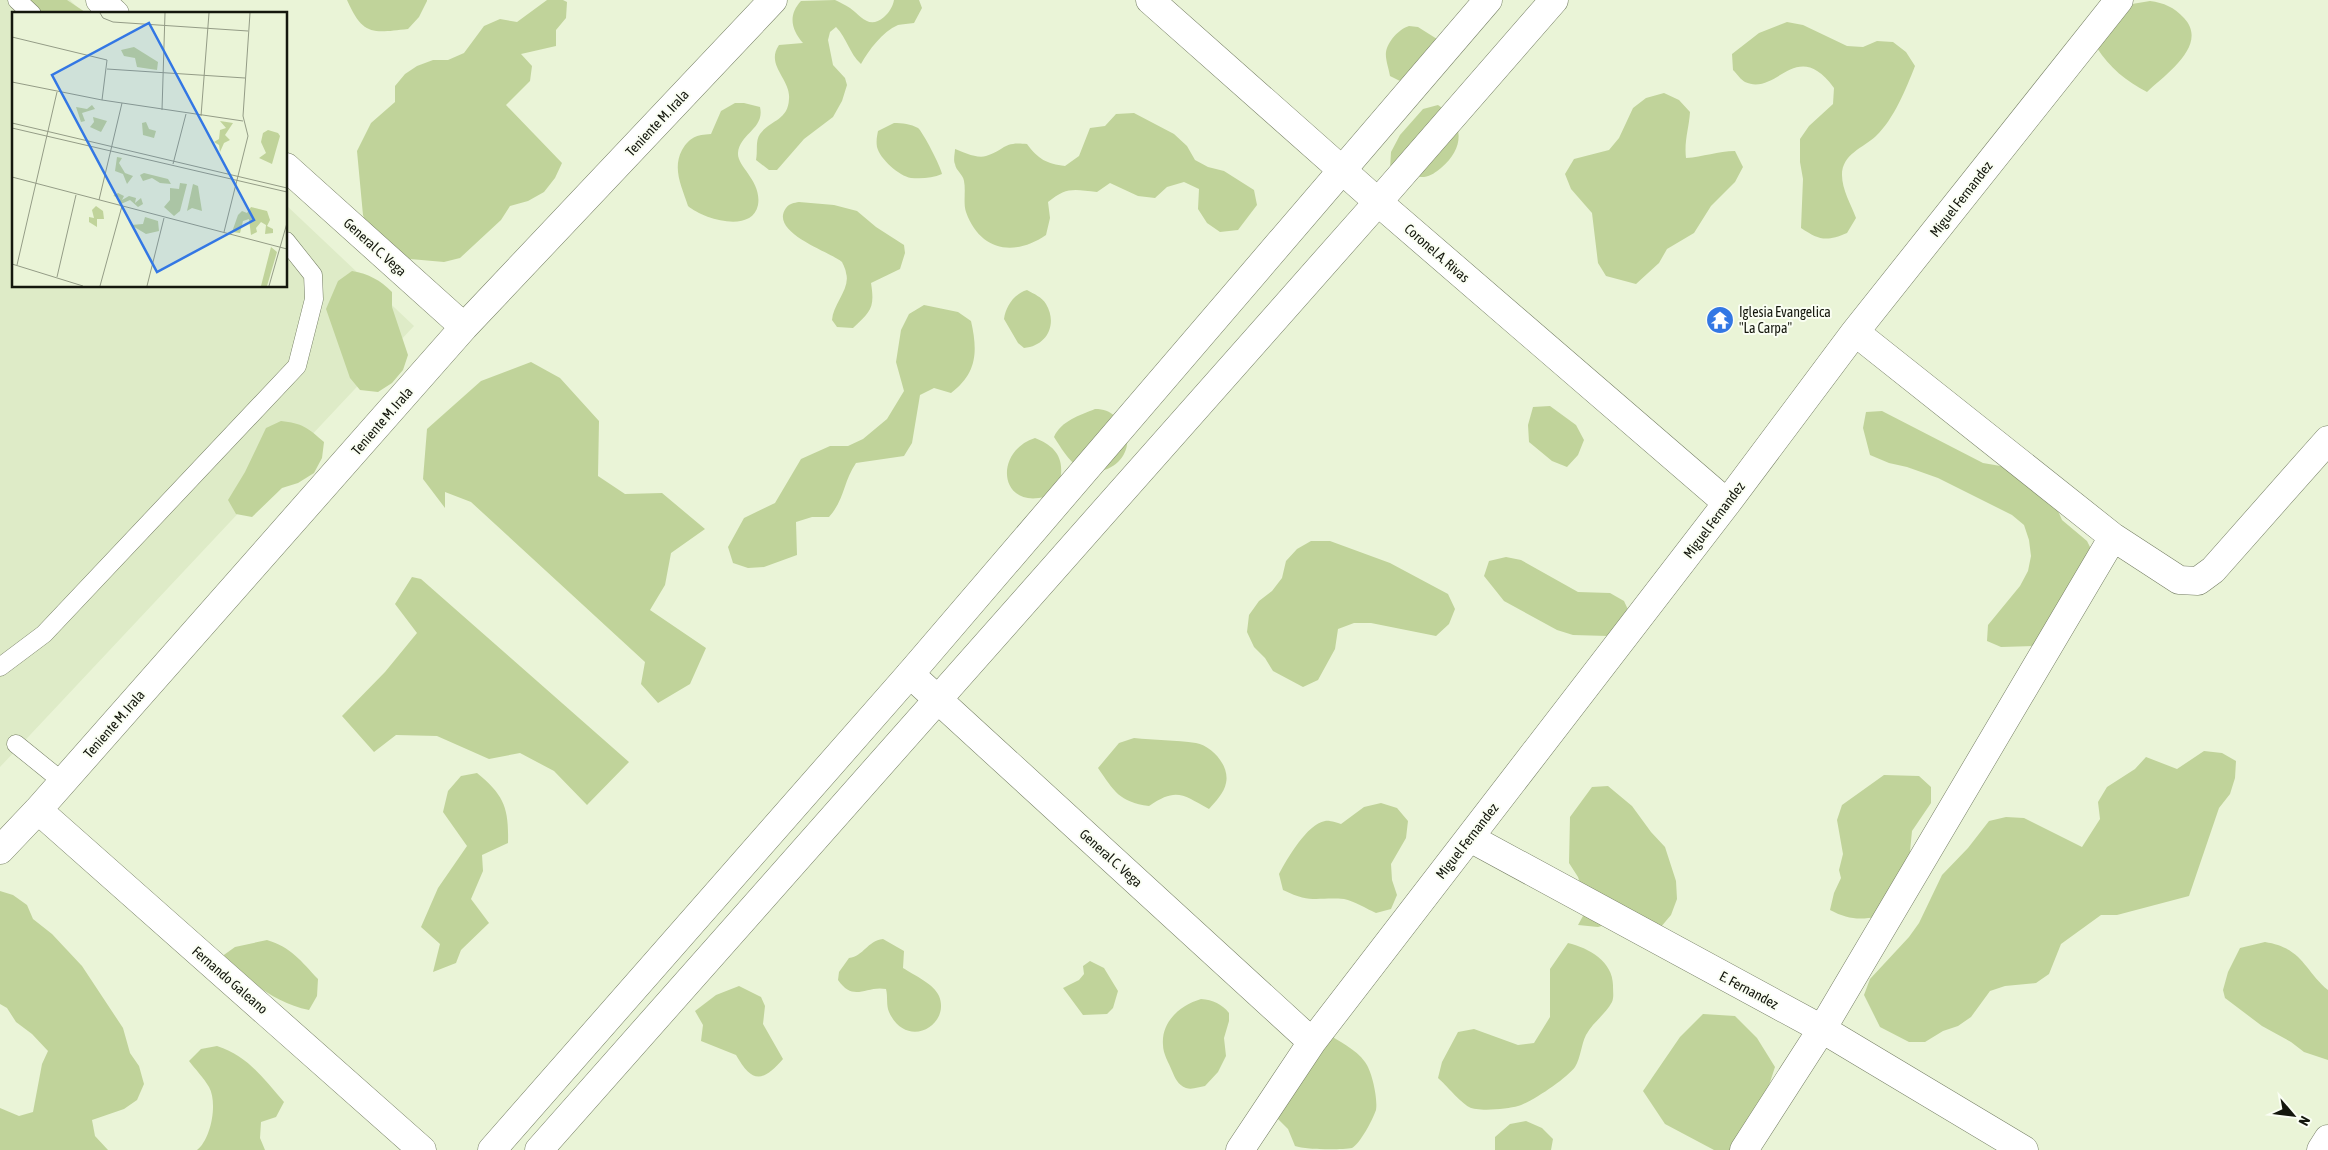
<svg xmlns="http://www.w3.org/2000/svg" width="2328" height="1150" viewBox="0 0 2328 1150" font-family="'Asap Condensed',sans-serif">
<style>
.built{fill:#deebc7}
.green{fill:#c0d39a}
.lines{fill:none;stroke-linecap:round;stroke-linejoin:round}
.service-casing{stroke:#757e64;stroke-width:19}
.minor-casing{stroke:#757e64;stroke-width:29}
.tertiary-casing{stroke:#757e64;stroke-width:29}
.service{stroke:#fff;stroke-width:18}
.minor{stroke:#fff;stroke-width:28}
.tertiary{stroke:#fff;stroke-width:28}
.labels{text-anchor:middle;stroke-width:4;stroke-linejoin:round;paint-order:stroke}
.street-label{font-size:14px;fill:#14170d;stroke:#fafef3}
.poi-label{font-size:14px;fill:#14170d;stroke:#fafef3;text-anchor:start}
.inset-road{fill:none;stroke:#949c86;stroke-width:1}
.view{fill:#3377e4;fill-opacity:0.15;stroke:#3377e4;stroke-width:2.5}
.inset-edge{fill:none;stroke:#14170d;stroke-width:2.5}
</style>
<rect width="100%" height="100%" fill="#eaf4d7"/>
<path class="built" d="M0 0H70L84 14H14V286H286V205L414 326 0 767Z"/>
<path class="green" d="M29 0H67L88 14H24Z
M347 0H427V1L419 17 408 29C372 33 363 36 347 0Z
M547 0H563L567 2 566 18 556 30V46L521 54 532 66 530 81 506 105 562 163 555 178 544 192 528 201 510 206 501 220 460 258 444 262 410 259 396 253 369 231 363 215 357 151 371 123 395 102V86L405 74 417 66 433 60H448L464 53 484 26 500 19 517 22Z
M835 0C840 2 845 5 850 8 861 16 869 30 884 17 889 13 893 6 894 0H919L922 8 914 23C909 24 902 24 898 25 882 32 869 50 861 64 849 53 847 38 836 27L830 32 828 40 833 65 845 78 847 85 842 101 833 117 804 139 777 170H769L756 160C758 151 755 141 760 134 770 120 788 121 789 99 791 79 765 65 779 45L803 43C791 29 788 15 801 1Z
M2150 1C2164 3 2174 7 2184 18 2209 45 2166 74 2147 92 2126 81 2110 68 2097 48L2103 18 2132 4Z
M1787 22 1803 25 1847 46 1863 47 1877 41 1893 42 1906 52 1915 66C1906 89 1894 119 1876 136 1863 148 1842 154 1842 175 1842 190 1851 204 1856 218L1847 233C1826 242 1819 240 1801 228L1803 179 1800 162V139L1809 126 1833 104 1834 88C1796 36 1777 97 1745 82 1741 80 1737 74 1733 70L1732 54 1759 33Z
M1409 26 1418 27 1437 39 1404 83 1390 76C1389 69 1385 59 1386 52 1388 41 1399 29 1409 26Z
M1664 93 1679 100 1690 112C1689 128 1684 141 1686 158 1703 157 1718 151 1735 151L1743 167 1735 182 1711 206 1694 233 1667 249 1659 263 1636 284 1606 276 1598 263 1592 213 1571 189 1565 174 1574 159 1609 150 1619 138 1633 108 1646 98Z
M735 103H744L760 107C765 129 740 133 738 153 737 167 762 181 758 205 752 234 703 219 688 206 682 187 672 169 682 150 690 137 696 135 711 134L721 111Z
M1438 105C1465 122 1465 148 1441 168 1436 172 1431 176 1424 177 1414 178 1400 172 1390 169L1391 152 1400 135 1423 109Z
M1134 113 1174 134 1187 146 1195 160 1208 167 1224 171 1254 190 1257 205 1238 230 1220 232 1207 223 1198 209 1199 189 1184 182 1167 187 1155 198 1138 196 1110 183 1097 192C1073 189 1066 187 1048 202L1050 218 1046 235C1014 257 980 251 966 212 963 203 966 191 964 181 963 174 956 171 955 164 953 160 955 153 955 149 963 152 977 159 986 156 1005 150 1003 141 1027 144 1038 159 1047 164 1065 166L1079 156 1090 128 1105 126 1116 114Z
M894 123C902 123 911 124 918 128 923 132 941 167 942 174 933 178 922 179 911 178 899 176 880 159 877 147 876 141 877 136 878 131Z
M799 202 834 205 857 211 876 227 904 245 905 253 900 269 871 283C875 308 871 311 853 328L837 327 832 320C833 304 851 288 846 273 846 270 843 264 842 262 833 253 768 233 786 208 790 203 794 203 799 202Z
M352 271C369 274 380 280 392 292V307L408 355 403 370 392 383 378 392 360 390 350 378 326 309 338 281Z
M1027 290C1034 294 1042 297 1046 304 1058 324 1047 346 1024 348L1018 343 1004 319C1006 306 1014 294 1027 290Z
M924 305 958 312 971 321C978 352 977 373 951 393L934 388 920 395 912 443 904 456 856 463C843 482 845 499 829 517H812L796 522 797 555 764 567 748 568 733 563 728 547 744 518 775 503 801 459 830 446H848L863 439 887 419 904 391 896 362 901 330 909 314Z
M531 362 560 378 599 421 598 476 625 494 662 493 705 529 671 553 665 585 650 610 706 648 690 684 658 703 641 684 645 662 471 502 445 492V508L423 479 427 429 481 381Z
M1550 406 1576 425 1584 440 1578 455 1567 467 1552 461 1529 442 1528 425 1533 407Z
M1095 409C1104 409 1109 411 1116 417 1145 444 1113 484 1079 467 1069 462 1060 446 1054 437 1061 421 1080 415 1095 409Z
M1882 411 1983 463 2018 469 2047 486 2062 520 2087 541 2093 553 2034 646 2001 647 1987 641 1988 625 2020 586 2028 571 2031 556 2029 540 2024 525 2012 515 1938 478 1907 467 1889 463 1870 455 1863 428 1866 412Z
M281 421C302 423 308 428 324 442L322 458 314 473 298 483 282 488 252 517 236 514 228 500 245 472 266 428Z
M1035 438C1052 445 1063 454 1061 475 1060 478 1060 483 1058 486 1055 492 1046 497 1039 498 999 504 995 451 1035 438Z
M1311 541H1330L1390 563 1448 594 1455 609 1449 624 1436 636 1371 623H1354L1338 629 1335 649 1318 680 1303 687 1273 671 1265 658 1254 647 1247 632 1249 615 1259 601 1272 591 1282 578 1286 561 1297 549Z
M1506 557 1521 560 1578 592 1610 593 1624 601 1631 616 1608 636 1573 635 1557 630 1504 601 1484 576 1489 561Z
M412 577 421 579 629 762 587 805 554 771 520 753 489 759 437 736 396 735 374 752 342 716 385 672 417 633 395 604Z
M1134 738C1154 740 1176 740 1196 743 1212 746 1230 766 1226 783 1224 793 1216 801 1209 809 1183 795 1177 787 1149 806 1119 802 1114 791 1098 768L1119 743Z
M2204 751 2222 753 2236 761 2235 778 2230 794 2219 808 2189 896 2117 915H2101L2061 944 2049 974 2036 983 2005 986 1990 991 1971 1017 1958 1026 1943 1031 1925 1042H1909L1880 1027 1864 995 1870 979 1909 937 1919 923 1942 875 1968 848 1989 821 2006 817 2024 818 2082 847 2100 819 2098 802 2107 787 2135 769 2146 757 2177 769Z
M477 773C504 795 509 808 508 843L482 855 483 871 471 899 489 923 461 950 456 963 433 972 440 944 421 927 438 888 467 846 443 812 448 791 461 776Z
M1884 775 1919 776 1931 787V803L1912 831 1909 862 1877 917C1858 920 1847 919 1830 910L1834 893 1841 878 1839 870 1843 854 1837 820 1842 805Z
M1608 786 1632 806 1651 832 1665 847 1676 881 1677 899 1671 915 1660 928 1630 918 1598 927 1578 925 1588 907 1578 877 1569 863 1570 817 1592 787Z
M1381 803 1397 808 1408 821 1406 838 1391 864 1392 880 1397 895 1391 909 1376 913C1367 909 1354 901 1344 899 1316 897 1312 904 1283 890L1279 874C1287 859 1307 824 1325 821 1330 820 1337 823 1341 824L1364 807Z
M0 891 13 895 27 905 33 919 52 934 82 966 123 1028 130 1053 139 1066 144 1084 137 1100 124 1109 92 1120 95 1136 108 1150H0V1108L19 1116 33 1112 42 1064 48 1051 32 1034 16 1022 7 1008 0 1004Z
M883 939 904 951 903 968C914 975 934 984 939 996 951 1025 907 1051 889 1012 886 1005 888 997 886 989 866 985 854 1003 838 980L839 972 849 958C864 956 867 941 883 939Z
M267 940C291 947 301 961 318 979L317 996 309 1010C274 1003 248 979 221 957L235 947Z
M2265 942C2303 948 2304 970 2328 990V1060L2304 1052 2291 1042 2262 1026 2225 998 2223 990 2228 972 2240 948Z
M1568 943C1589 948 1614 962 1613 987 1613 992 1614 997 1612 1002 1605 1015 1593 1022 1586 1035 1581 1045 1581 1057 1575 1067 1567 1078 1532 1102 1518 1106 1508 1109 1478 1112 1469 1107 1460 1102 1446 1085 1438 1078L1442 1062 1458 1032 1474 1029 1518 1045 1534 1043 1550 1017V969Z
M1090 961 1104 968 1118 991 1113 1008 1107 1014 1083 1015 1063 988 1079 980 1084 974 1083 966Z
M739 986 761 997 765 1006 763 1024 783 1059C762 1083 752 1083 736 1055L701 1041 703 1025 695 1011 716 995Z
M1201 999C1213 1000 1222 1004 1229 1013V1021L1224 1038 1226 1056 1218 1072 1205 1086C1199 1087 1192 1090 1186 1088 1178 1085 1175 1078 1172 1071 1169 1063 1163 1054 1163 1045 1161 1021 1181 1005 1201 999Z
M1703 1014 1735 1016 1757 1038 1775 1067 1752 1137 1734 1150H1714L1665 1124 1643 1091 1680 1037Z
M1325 1032C1338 1041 1356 1049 1365 1062 1372 1071 1378 1099 1376 1110 1373 1119 1360 1144 1352 1148 1342 1150 1306 1150 1295 1146L1288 1129 1277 1118Z
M217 1046C249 1057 262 1077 284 1102L276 1117 261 1122 260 1138 265 1150H197C211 1139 218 1103 209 1087 204 1078 195 1069 189 1061L201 1049Z
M1526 1121 1542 1128 1553 1139 1551 1150H1495V1137L1510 1124Z"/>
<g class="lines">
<g class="service-casing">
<path id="service" d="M17 0 32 14
M0 667 44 634 297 366 314 299 313 275 286 241
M16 744 63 782"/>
</g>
<g class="minor-casing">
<path id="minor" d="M100 0 115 14
M1150 0 1378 202 1727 503
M286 167 464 327
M1855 332 2113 537 2179 580 2198 581 2213 570 2328 440
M910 674 1312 1042
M38 810 422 1150
M1470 838 1822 1029 2024 1150
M0 850 38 810 464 327 773 0
M1240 1150 1312 1042 1727 503 1855 332 2119 0
M1744 1150 1822 1029 2113 537
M2321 1150 2328 1139"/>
</g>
<g class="tertiary-casing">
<path id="tertiary" d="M492 1150 910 674 1488 0
M539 1150 1378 202 1554 0"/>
</g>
<use href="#service" class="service"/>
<use href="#minor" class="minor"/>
<use href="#tertiary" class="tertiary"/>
</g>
<defs>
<g id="temple-disc" transform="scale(1.4375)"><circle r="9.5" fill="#3377e4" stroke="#fafef3"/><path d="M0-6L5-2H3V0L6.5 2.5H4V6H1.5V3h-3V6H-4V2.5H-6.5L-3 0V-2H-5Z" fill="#fff"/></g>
</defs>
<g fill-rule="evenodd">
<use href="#temple-disc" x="1720" y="320"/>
</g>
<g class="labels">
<g class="street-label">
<text transform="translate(657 123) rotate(-47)" y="5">Teniente M. Irala</text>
<text transform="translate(1961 199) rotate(-52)" y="5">Miguel Fernandez</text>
<text transform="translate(375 247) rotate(42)" y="5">General C. Vega</text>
<text transform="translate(1437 253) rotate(41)" y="5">Coronel A. Rivas</text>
<text transform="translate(382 421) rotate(-49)" y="5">Teniente M. Irala</text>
<text transform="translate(1714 520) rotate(-53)" y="5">Miguel Fernandez</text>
<text transform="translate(114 724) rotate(-49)" y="5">Teniente M. Irala</text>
<text transform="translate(1467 841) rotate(-52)" y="5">Miguel Fernandez</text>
<text transform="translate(1111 858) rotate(42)" y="5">General C. Vega</text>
<text transform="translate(230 980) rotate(41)" y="5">Fernando Galeano</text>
<text transform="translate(1749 990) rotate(28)" y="5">E. Fernandez</text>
</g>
<g class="poi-label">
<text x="1739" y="317">Iglesia Evangelica<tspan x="1739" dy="16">"La Carpa"</tspan></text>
</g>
</g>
<g transform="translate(12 12)">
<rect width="275" height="275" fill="#eaf4d7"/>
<path d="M122 35 146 50 145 58 125 55 123 46 112 44 109 38ZM80 93 83 97 70 101 73 109 69 110 64 95 75 97ZM81 105 95 109 89 120 78 115 82 110ZM208 109 221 111 213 123 218 128 212 131 208 140 207 133 202 130 207 127 208 118 214 116ZM134 110 137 117 144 119 142 126 131 123 130 111ZM256 118 266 121 268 124 260 152 247 146 254 141 249 130 251 121ZM105 145 110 146 107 151 113 161 121 164 115 172 111 162 103 159ZM132 161 156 167 159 172 148 171 140 166 131 169 128 163ZM168 171 175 172 168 199 162 204 152 195 158 188V176L167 177ZM181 172 186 174 190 199 180 196 175 199ZM106 181 112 184 110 188 117 184 124 186 123 191 129 186 131 192 126 195 118 188 109 192 107 185 101 184ZM84 194 91 199 92 207H85V215L77 210V205L82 206 80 198ZM239 195 255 199 258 208 255 214 261 217V221L253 222 254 213 249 210 244 216 245 220 239 223 237 207 231 209 228 221 220 220 226 203 230 199 235 201ZM133 205 146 209 147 219 134 222 119 213 131 212ZM259 235 265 240 255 274H249Z" fill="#c0d39a"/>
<path class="inset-road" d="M88 1 91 6 101 10 236 19M0 25 95 48 90 88M95 57 233 66M0 70 90 88 231 109M150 98 153 1M189 104 197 1M0 111 275 176M0 116 275 180M161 152 174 102M0 165 275 237M87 188 110 91M212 220 236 124 231 104 238 1M0 252 71 274M5 253 45 80M45 265 64 183M88 274 110 194M135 274 152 206M257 274 275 211"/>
<path class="view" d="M137 11 242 208 145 260 40 63Z"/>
<rect width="275" height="275" class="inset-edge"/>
</g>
<g transform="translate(2293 1115) rotate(118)" stroke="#fafef3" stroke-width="4" paint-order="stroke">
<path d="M0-4L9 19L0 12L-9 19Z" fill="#14170d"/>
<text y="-8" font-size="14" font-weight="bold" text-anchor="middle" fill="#14170d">N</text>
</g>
</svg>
